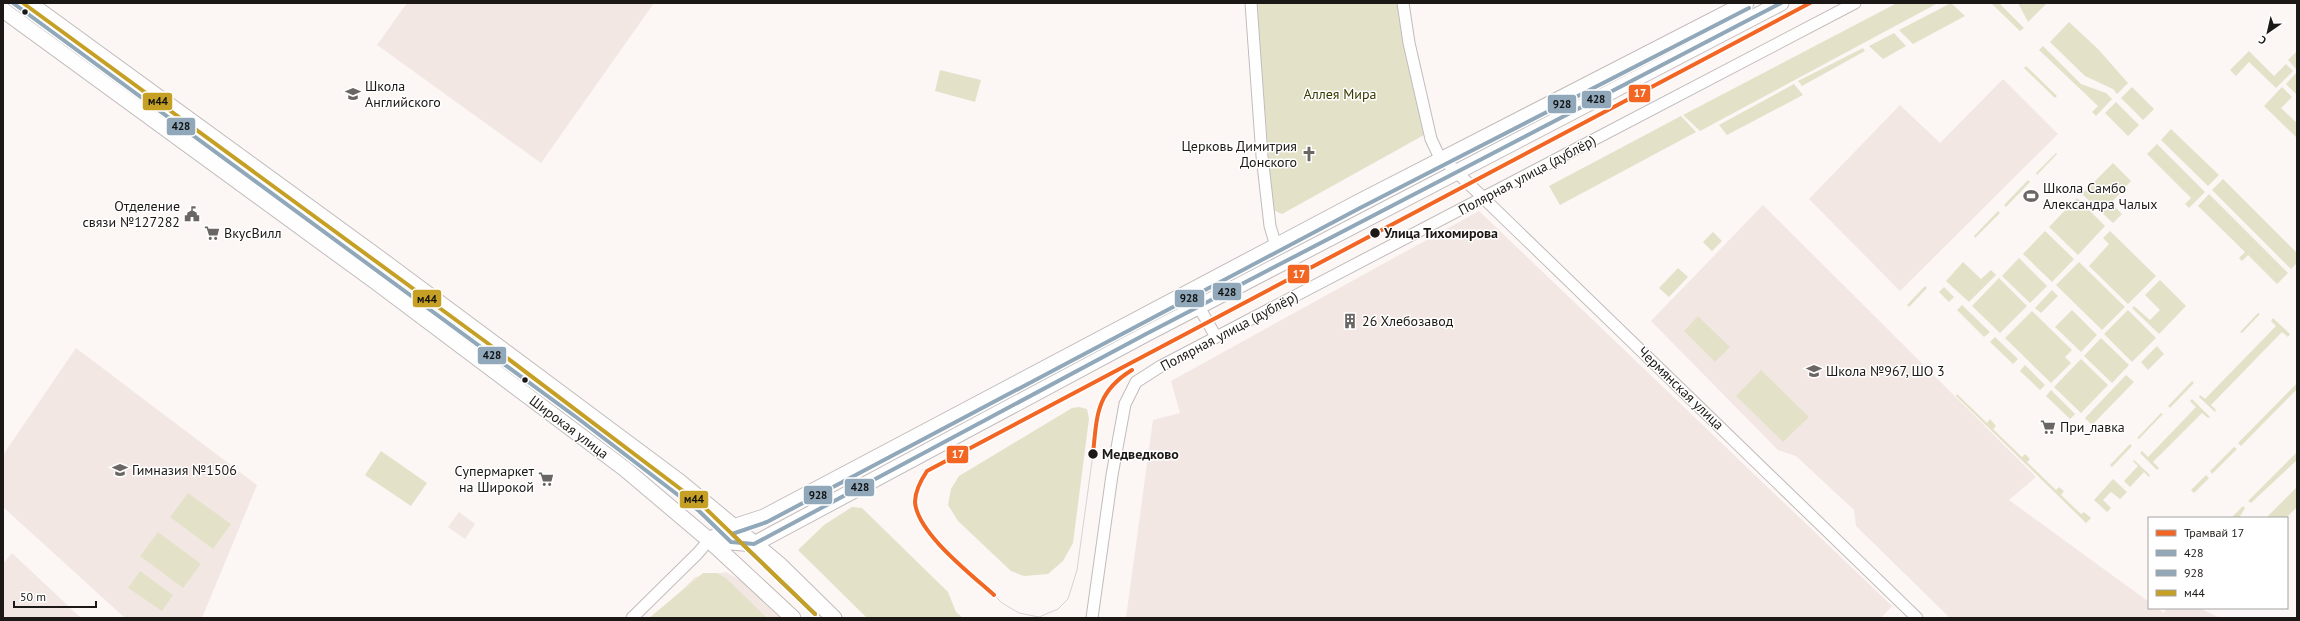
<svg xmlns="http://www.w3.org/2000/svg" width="2300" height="621" viewBox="0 0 2300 621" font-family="'PT Sans',sans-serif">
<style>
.built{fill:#f3e7e4}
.green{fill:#e3e2c9}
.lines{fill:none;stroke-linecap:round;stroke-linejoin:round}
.minor-casing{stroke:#c1bcbb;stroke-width:13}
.secondary-casing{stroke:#c1bcbb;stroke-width:17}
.minor{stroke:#fffefe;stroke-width:11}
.secondary{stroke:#fffefe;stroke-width:15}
.tram{stroke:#d5d3d2;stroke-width:1}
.bus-1-casing{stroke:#fff;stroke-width:7}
.bus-2-casing{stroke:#fff;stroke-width:7}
.bus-3-casing{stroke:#fff;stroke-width:7}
.bus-1{stroke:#90a8b9;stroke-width:4}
.bus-2{stroke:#90a8b9;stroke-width:4}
.bus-3{stroke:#c6a024;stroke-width:4}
.tram-1-casing{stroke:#fff;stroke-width:7}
.tram-1{stroke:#f26522;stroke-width:4}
.bus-dot{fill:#1c1816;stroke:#fff;stroke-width:1.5}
.labels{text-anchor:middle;stroke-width:3;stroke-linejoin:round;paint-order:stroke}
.poi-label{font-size:14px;fill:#1c1816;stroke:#fff;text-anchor:start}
.park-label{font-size:14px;fill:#393a00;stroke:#fff}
.street-label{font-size:14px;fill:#1c1816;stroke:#fff}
.stop-label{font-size:14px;font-weight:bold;fill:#1c1816;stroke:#fff;text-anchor:start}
.line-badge{stroke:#fff;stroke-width:1.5}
.badge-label{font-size:11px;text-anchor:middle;font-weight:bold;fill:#fff}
.pale-badge-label{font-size:11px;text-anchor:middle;font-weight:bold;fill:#111}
</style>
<rect width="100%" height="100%" fill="#fcf6f5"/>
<path class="built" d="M407 3H654L541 163 377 45Z
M2003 79 2058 134 1900 291 1809 199 1900 105 1940 143Z
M1763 205 2036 477 2009 500 2149 602V608H2157L2164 613 2166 608H2199L2220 618H1950L1856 526 1854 510 1796 456 1778 450 1651 321Z
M1479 211 1892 606 1881 618H1126L1153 420 1180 413 1171 381Z
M76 348 257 485 202 618H125L3 507V455Z
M459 512 475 524 465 539 448 527Z
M12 553 81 618H3V564Z
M726 572 745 583 783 618H654L695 577Z"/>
<path class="green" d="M1256 3H1400L1424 135 1282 214 1273 210Z
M1897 3H1938L1700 131 1683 115Z
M1951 3 1965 16 1913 44 1899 30Z
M1991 3H1999L2024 28 2020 31Z
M2018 3H2047L2028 22Z
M2069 22 2098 49 2128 83 2117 94 2113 89 2085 76 2050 42Z
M1894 33 1906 46 1883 59 1869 46Z
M2043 46 2081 84 2106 93 2112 99 2096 116 2092 112 2098 106 2039 50Z
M1863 48 1865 51 1802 86 1798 81Z
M2249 51 2274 76 2286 64 2293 71 2276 88 2249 62 2236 76 2230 70Z
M2297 51V68L2296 69 2288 60Z
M2026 66 2057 96 2055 98 2024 68Z
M940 70 981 80 975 102 935 91Z
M2296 73 2297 93 2296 94 2286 84Z
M1794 84 1803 95 1727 135 1719 125Z
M2132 87 2154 109 2143 120 2121 98Z
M2282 87 2292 97 2281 108 2297 123V138L2264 106Z
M2116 102 2139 125 2128 136 2105 113Z
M1681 116 1696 132 1560 205 1549 186Z
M2171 129 2219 175 2208 186 2161 140Z
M2157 144 2205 192 2189 208 2185 204 2191 198 2147 154Z
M2056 153 2057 154 2037 175 2036 173Z
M2113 163 2131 181 2111 203 2122 214 2113 223 2082 194Z
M2223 179 2297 253V263L2291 269 2212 190Z
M2028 180 2030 182 2006 207 2004 205Z
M2209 194 2288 273 2277 284 2248 255 2242 261 2239 258 2245 252 2198 206Z
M2077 198 2105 226 2078 255 2049 227Z
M1998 211 2000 213 1975 238 1974 236Z
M2045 231 2074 259 2052 282 2023 254Z
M2110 231 2156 276 2128 304 2089 266 2109 244 2103 238Z
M1713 232 1722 241 1712 251 1703 242Z
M2019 258 2047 286 2030 303 2002 276Z
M1963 262 1981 279 1991 270 1996 275 1969 302 1946 281Z
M2079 262 2125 307 2102 330 2056 285Z
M1678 268 1688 277 1669 297 1659 288Z
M1999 278 2027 306 2000 333 1972 306Z
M2160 280 2186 306 2159 334 2132 308 2134 306 2150 320 2160 310 2145 295Z
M1925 286 1927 288 1909 307 1907 305Z
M1944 287 1954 297 1949 302 1939 292Z
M2052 290 2058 296 2041 313 2035 308Z
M1962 305 1990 332 1984 337 1957 310Z
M2072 310 2097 335 2081 352 2055 327Z
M2128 310 2156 338 2132 362 2104 334Z
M2032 311 2072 350 2065 357 2071 363 2051 383 2005 338Z
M2258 313 2260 314 2242 333 2240 332Z
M1698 316 1730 347 1715 362 1684 331Z
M2273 318 2290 334 2288 337 2282 332 2211 405 2216 410 2215 412 2199 397 2200 395 2205 399 2276 326 2271 321Z
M1995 337 2018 359 2013 364 1990 342Z
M2101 338 2129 365 2112 383 2084 356Z
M2157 346 2164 354 2148 370 2141 362Z
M2081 359 2108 385 2081 413 2054 387Z
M2025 365 2045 385 2040 390 2020 371Z
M1761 370 1809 417 1783 442 1736 396Z
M2126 375 2134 382 2092 425 2085 418Z
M2192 381 2194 383 2170 408 2168 406Z
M2297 383V389L2241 446 2238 443Z
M2051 390 2075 414 2070 419 2046 396Z
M1957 394 1987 423 1990 419 1996 426 1993 429 2022 457 2025 454 2030 459 2027 462 2056 490 2059 487 2064 491 2061 495 2081 514 2084 512 2091 518 2086 523 1956 396Z
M2192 399 2210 417 2208 418 2202 413 2153 462 2159 468 2157 470 2140 453 2142 451 2148 457 2196 407 2190 401Z
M1079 407 1087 409 1089 419 1073 543 1063 561 1048 574 1024 576 1011 571 958 521 948 505 951 489 959 476 1072 408Z
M2161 413 2163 414 2139 439 2137 438Z
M2130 444 2132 446 2112 467 2110 465Z
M2234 447 2237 449 2212 474 2210 471Z
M381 451 427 483 411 506 365 475Z
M2297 452V460L2251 503 2248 501Z
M2134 460 2150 475 2149 477 2144 472 2130 487 2124 481 2138 466 2133 461Z
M2206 475 2209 478 2194 493 2191 490Z
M2113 479 2127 492 2120 499 2111 492 2103 500 2111 508 2107 512 2094 500Z
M2297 487V507L2286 518H2266Z
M188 493 231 524 213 549 170 517Z
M2243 506 2245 508 2239 518H2231Z
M852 507 862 508 948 592 956 612 963 618H867L798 550 824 525Z
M158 532 201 564 183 588 140 556Z
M140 571 173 595 162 611 128 588Z
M703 573H717L726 578 767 618H649Z"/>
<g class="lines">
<g class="minor-casing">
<path id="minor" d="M1251 3 1262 156 1270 226 1276 246
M1403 3 1409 43 1431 139 1438 154 1917 618
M193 148 201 150 208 146 209 138 205 131
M245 187 241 180 243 172 250 168 257 170
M1199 307 1216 337
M632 618 698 553 709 540
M1092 618 1112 475 1125 404 1136 382 1161 366 1855 3"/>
</g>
<g class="secondary-casing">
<path id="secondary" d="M29 3 386 263 680 482 780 565 834 618
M3 10 376 282 625 469 709 540 793 618
M709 540 754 544 1146 334 1781 3
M709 540 733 527 764 517 1357 203 1746 3"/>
</g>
<use href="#minor" class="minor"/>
<use href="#secondary" class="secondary"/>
<path class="tram" d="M994 595 1002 603 1019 613 1039 617 1058 609 1068 599 1077 570 1093 454"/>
<g class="bus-1-casing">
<path id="bus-1" d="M13 3 580 420 699 511 731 542 754 544 1146 334 1781 3"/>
</g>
<g class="bus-2-casing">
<path id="bus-2" d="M815 614 732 534 767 522 1360 208 1749 8"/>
</g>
<g class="bus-3-casing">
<path id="bus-3" d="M23 3 486 342 703 506 815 614"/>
</g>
<use href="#bus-1" class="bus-1"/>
<use href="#bus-2" class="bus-2"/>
<use href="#bus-3" class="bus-3"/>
<g class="tram-1-casing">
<path id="tram-1" d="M1093 454C1097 415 1096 392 1132 370
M994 595C972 575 917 533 915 502 915 491 921 480 927 471L1810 3"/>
</g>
<use href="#tram-1" class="tram-1"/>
</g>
<defs>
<g id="school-bare" transform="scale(1.2)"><path d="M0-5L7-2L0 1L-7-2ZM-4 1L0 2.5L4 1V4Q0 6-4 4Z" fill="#6a6664" stroke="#fff" stroke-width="2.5" paint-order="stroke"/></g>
<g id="church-bare" transform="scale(1.2)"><path d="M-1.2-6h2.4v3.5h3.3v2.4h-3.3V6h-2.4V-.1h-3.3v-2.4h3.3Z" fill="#6a6664" stroke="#fff" stroke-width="2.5" paint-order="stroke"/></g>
<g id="stadium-bare" transform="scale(1.2)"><path d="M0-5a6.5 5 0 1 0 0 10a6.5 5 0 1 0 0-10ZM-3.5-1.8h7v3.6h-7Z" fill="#6a6664" stroke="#fff" stroke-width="2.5" paint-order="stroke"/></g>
<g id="civic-bare" transform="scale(1.2)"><path d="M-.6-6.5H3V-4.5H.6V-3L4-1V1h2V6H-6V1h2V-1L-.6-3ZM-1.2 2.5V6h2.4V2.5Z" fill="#6a6664" stroke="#fff" stroke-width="2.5" paint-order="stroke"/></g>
<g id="supermarket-bare" transform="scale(1.2)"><path d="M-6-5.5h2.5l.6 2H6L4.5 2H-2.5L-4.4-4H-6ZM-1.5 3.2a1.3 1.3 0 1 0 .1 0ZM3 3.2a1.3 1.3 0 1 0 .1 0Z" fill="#6a6664" stroke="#fff" stroke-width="2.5" paint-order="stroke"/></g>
<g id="building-bare" transform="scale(1.2)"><path d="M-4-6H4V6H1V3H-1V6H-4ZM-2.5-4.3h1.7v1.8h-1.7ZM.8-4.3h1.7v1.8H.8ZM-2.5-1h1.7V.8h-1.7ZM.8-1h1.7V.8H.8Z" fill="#6a6664" stroke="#fff" stroke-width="2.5" paint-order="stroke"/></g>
</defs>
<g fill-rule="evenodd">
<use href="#school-bare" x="353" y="94"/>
<use href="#church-bare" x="1309" y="154"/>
<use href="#stadium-bare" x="2031" y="196"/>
<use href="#civic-bare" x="192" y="214"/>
<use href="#supermarket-bare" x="212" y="233"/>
<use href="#building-bare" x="1350" y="321"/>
<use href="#school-bare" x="1814" y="371"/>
<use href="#supermarket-bare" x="2048" y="427"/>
<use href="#school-bare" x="120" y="470"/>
<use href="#supermarket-bare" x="546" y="479"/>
</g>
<g class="bus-dot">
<circle cx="25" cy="12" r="3.5"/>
<circle cx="1375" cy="233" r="5.5"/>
<circle cx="525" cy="380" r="3.5"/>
<circle cx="1093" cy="454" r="5.5"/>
</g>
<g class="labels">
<g class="poi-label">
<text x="365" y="91">Школа<tspan x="365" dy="16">Английского</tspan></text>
<text x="1297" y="151" text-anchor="end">Церковь Димитрия<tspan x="1297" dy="16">Донского</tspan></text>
<text x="2043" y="193">Школа Самбо<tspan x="2043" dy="16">Александра Чалых</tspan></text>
<text x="180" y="211" text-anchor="end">Отделение<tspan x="180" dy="16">связи №127282</tspan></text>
<text x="224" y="238">ВкусВилл</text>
<text x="1362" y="326">26 Хлебозавод</text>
<text x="1826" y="376">Школа №967, ШО 3</text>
<text x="2060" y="432">При_лавка</text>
<text x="132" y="475">Гимназия №1506</text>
<text x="534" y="476" text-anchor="end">Супермаркет<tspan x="534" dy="16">на Широкой</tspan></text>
</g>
<g class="park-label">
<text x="1340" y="99">Аллея Мира</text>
</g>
<g class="street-label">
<text transform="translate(1527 175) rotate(-28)" y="5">Полярная улица (дублёр)</text>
<text transform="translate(1229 331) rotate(-28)" y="5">Полярная улица (дублёр)</text>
<text transform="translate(1681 388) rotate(44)" y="5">Чермянская улица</text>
<text transform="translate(569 427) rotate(37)" y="5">Широкая улица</text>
</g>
<g class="stop-label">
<text x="1384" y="238">Улица Тихомирова</text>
<text x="1102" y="459">Медведково</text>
</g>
</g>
<g class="line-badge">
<rect x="1628" y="84" width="23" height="19" rx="4" fill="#f26522"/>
<rect x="1581" y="90" width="31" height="19" rx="4" fill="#90a8b9"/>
<rect x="142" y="92" width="31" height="19" rx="4" fill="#c6a024"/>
<rect x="1547" y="94" width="30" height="20" rx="4" fill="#90a8b9"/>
<rect x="166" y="117" width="30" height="19" rx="4" fill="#90a8b9"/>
<rect x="1287" y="264" width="23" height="20" rx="4" fill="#f26522"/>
<rect x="1212" y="282" width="30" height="19" rx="4" fill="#90a8b9"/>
<rect x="1174" y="289" width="31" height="19" rx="4" fill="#90a8b9"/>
<rect x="412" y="289" width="30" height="19" rx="4" fill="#c6a024"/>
<rect x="477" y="346" width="30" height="19" rx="4" fill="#90a8b9"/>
<rect x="946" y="445" width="23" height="19" rx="4" fill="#f26522"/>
<rect x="844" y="478" width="31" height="19" rx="4" fill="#90a8b9"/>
<rect x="803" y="485" width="30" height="20" rx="4" fill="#90a8b9"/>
<rect x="679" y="490" width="30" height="19" rx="4" fill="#c6a024"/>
</g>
<g class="badge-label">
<text x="1640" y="97">17</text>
<text x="1299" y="278">17</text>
<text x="958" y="458">17</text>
</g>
<g class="pale-badge-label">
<text x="1596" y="103">428</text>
<text x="158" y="105">м44</text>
<text x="1562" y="108">928</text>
<text x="181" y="130">428</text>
<text x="1227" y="296">428</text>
<text x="1189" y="302">928</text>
<text x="427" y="303">м44</text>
<text x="492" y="359">428</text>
<text x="860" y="491">428</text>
<text x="818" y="499">928</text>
<text x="694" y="503">м44</text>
</g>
<rect width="2300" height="621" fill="none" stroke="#1c1816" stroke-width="8"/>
<rect x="2148" y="517" width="140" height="92" fill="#ffffff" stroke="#a4a3a2"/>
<rect x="2156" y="530" width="20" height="6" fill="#f26522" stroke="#a4a3a2"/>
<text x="2184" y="537" font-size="12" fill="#1c1816">Трамвай 17</text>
<rect x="2156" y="550" width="20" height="6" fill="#90a8b9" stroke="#a4a3a2"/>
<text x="2184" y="557" font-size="12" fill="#1c1816">428</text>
<rect x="2156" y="570" width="20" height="6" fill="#90a8b9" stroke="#a4a3a2"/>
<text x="2184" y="577" font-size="12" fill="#1c1816">928</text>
<rect x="2156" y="590" width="20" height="6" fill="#c6a024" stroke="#a4a3a2"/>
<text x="2184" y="597" font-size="12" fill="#1c1816">м44</text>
<g transform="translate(2268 32) rotate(214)" stroke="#ffffff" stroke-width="3" paint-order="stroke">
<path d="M0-3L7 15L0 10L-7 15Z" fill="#1c1816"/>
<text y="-6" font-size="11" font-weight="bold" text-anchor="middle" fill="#1c1816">С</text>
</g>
<path d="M14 601v6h82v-6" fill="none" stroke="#1c1816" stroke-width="2"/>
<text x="20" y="601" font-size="12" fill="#1c1816" stroke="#ffffff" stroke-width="3" paint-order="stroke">50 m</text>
</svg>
